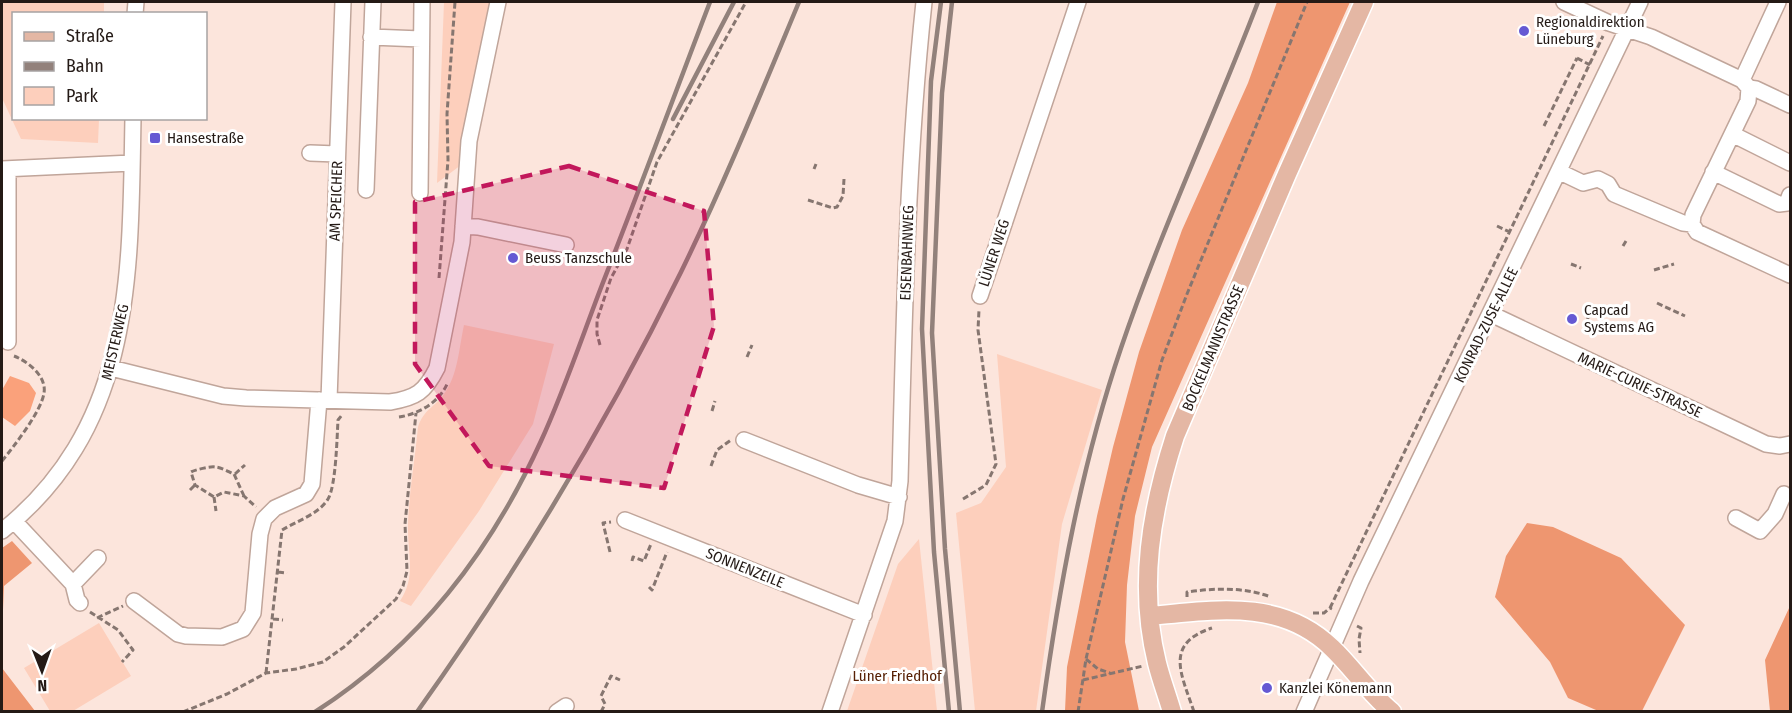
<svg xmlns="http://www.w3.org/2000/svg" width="1792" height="713" viewBox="0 0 1792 713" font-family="'Fira Sans Condensed',sans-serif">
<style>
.green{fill:#fdcfbc}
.forest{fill:#ee9670}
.water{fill:#faa17b}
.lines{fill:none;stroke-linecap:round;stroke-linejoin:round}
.minor-casing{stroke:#c0a59a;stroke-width:18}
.major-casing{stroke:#fff;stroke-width:21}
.path{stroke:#867670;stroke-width:3;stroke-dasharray:6 3;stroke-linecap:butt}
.minor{stroke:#fff;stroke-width:15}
.major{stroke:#e4b7a4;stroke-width:18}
.rail{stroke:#92817b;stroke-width:4.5}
.marked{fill:#c2185b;fill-opacity:0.2;stroke:#c2185b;stroke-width:4.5;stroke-dasharray:12 8;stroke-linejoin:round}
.poi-dot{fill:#6559d3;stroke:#fff;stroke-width:2}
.labels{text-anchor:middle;stroke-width:6;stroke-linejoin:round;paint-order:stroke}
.poi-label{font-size:15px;fill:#241a16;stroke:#fff;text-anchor:start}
.street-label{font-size:15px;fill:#241a16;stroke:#fff}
.park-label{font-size:15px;fill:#572004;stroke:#fff}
</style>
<rect width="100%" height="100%" fill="#fce5dc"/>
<path class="green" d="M2 2H104V13L14 14V118L99 119 98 143 21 139 2 98Z
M444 2H491L461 165 437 183Z
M464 325 554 344 533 424 479 511 411 606 400 601C417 576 407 552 408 524 409 492 415 459 418 427 424 409 434 408 444 394 458 375 459 348 464 325Z
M997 354 1102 390 1062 524 1036 711H975L956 513 981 503 1006 467Z
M919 539 937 711H847L898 564Z
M99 623 131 676 73 711H50L24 668Z"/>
<path class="forest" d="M1277 2H1350L1152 447 1135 516 1127 585 1125 642 1139 711H1065L1067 667 1097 516 1113 447 1139 352 1182 230 1248 83Z
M1527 523 1553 527 1621 558 1685 625 1642 711H1597L1596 710 1568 698 1550 662 1495 597 1506 556Z
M12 541 32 563 4 586 2 634V548Z
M1790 606V711H1770L1765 660Z
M2 668 35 711H2Z"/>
<path class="water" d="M10 376 29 383 36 393 30 411 15 426 2 417V390Z"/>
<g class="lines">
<g class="minor-casing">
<path id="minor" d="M1564 2 1609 23 1651 37 1742 80 1749 88 1756 89 1790 105
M135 14 136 2
M371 37 421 39
M1742 80 1778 2
M1749 88 1748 101 1693 215 1692 224 1697 232 1790 275
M1732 134 1790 163
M310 153 337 154
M2 169 132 163
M1560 172 1583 183 1598 179 1608 184 1614 194 1683 223 1692 224
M1713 172 1779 204 1787 203 1790 195
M366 190 373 2
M420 193 422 2
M463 226 478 227 566 245
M980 296 1078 2
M1491 314 1766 444 1780 446 1790 444
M8 342V169
M111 368 223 396 246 398 390 402C416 398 425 392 437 368L462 242 469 141 498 2
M329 400 343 2
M744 440 858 485 899 497
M1736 518 1760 531 1775 514 1784 494
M625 520 864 615
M14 521 73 584 98 558
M2 531C135 425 130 273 133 118
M73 584 77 600 80 603
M134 601 178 634 186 636 222 637 243 629 253 613 260 534 264 519 275 508 306 494 312 484 319 400
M557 712 566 706
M830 712 895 521 900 481C904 321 907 161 924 2
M1304 712 1361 581 1640 2"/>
</g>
<g class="major-casing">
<path id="major" d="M1150 616C1214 610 1281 598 1332 648 1353 668 1370 694 1392 712
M1172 712C1167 695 1161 679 1157 663 1138 586 1151 510 1175 436L1287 174 1364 2"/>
</g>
<path class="path" d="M1577 58 1590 65
M1544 126 1577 58
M814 169 816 164
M808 200 833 208 837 207 843 196 844 179
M1497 226 1512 233
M1623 246 1626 241
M1571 264 1581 268
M1654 270 1674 264
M439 278 448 160 447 114 455 2
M1657 303 1685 316
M1587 319 1591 314
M600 345 597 334V320L611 278 627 249 657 162 746 2
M747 357 752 345
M712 411 715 401
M399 417C419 414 440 402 448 382
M2 461C14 446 41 412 44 393 47 376 27 361 14 356
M711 466 717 450 731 440
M235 474 245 465
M190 490 195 485
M244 496 234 474C229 472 221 467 215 467 211 466 194 470 191 472L195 485 214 497 224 492 244 496 256 507
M214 497 216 511
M963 499 986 485 996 464 978 330 979 310
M610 552 603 523 611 522
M632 561 633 557 644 561 651 544
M278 572 287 573
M649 587 652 590 667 552
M1187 597V592C1215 588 1244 587 1271 597
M1330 608 1603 36
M90 612 118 630 133 650 122 662
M1313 613H1324L1330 608 1332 609
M97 618 123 606
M273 619 283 620
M1357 626 1361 628 1359 639 1360 653
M1086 659 1098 669 1110 673
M266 673 282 530C297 521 319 514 328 499 336 486 337 437 338 420L342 415
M1083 680 1143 666
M183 712 227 694 266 673 296 669 323 662 344 647 396 599 403 586 407 571 405 524 416 413
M601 712 605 704 601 696 611 676 620 680
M1078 712 1086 659 1123 499 1162 360 1187 294 1307 2
M1194 712C1182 675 1163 644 1212 628"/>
<use href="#minor" class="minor"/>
<use href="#major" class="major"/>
<path class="rail" d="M941 2 931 81 922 329 934 552 949 712
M952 2 942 93 932 333 945 549 960 712
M673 119 734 2
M315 712C419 645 490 553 541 441 564 391 582 337 602 285 639 191 674 96 710 2
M417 712C516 573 606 425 681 272 724 184 761 93 799 2
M1042 712C1059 588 1081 466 1121 348 1161 230 1214 117 1258 2"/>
</g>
<path class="marked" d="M569 166 704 211 714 326 664 488 489 466 415 364V202Z"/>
<g class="poi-dot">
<circle cx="1524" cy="31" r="6"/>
<rect x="149" y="132" width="12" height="12" rx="3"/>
<circle cx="513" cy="258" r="6"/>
<circle cx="1572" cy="319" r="6"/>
<circle cx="1267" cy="688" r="6"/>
</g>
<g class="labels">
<g class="poi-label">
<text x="1536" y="27">Regionaldirektion<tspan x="1536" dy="17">Lüneburg</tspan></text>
<text x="167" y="143">Hansestraße</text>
<text x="525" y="263">Beuss Tanzschule</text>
<text x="1584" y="315">Capcad<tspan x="1584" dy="17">Systems AG</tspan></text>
<text x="1279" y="693">Kanzlei Könemann</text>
</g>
<g class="street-label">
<text transform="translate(336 201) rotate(-88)" y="5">AM SPEICHER</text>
<text transform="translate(907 253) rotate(-88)" y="5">EISENBAHNWEG</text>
<text transform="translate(994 253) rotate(-72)" y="5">LÜNER WEG</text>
<text transform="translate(1486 325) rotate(-64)" y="5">KONRAD-ZUSE-ALLEE</text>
<text transform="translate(115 342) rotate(-77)" y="5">MEISTERWEG</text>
<text transform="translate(1213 348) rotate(-67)" y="5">BOCKELMANNSTRASSE</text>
<text transform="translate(1640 385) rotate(25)" y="5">MARIE-CURIE-STRASSE</text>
<text transform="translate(745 568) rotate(22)" y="5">SONNENZEILE</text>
</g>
<g class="park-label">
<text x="897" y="681">Lüner Friedhof</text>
</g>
</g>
<rect width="1792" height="713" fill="none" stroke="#241a16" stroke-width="6"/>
<rect x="12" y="12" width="195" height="108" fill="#ffffff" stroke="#a7a3a2" stroke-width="1.5"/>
<rect x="24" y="32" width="30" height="9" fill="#e4b7a4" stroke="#a7a3a2" stroke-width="1.5"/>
<text x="66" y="42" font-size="18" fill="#241a16">Straße</text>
<rect x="24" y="62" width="30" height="9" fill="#92817b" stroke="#a7a3a2" stroke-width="1.5"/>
<text x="66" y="72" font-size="18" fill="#241a16">Bahn</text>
<rect x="24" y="87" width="30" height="18" fill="#fdcfbc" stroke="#a7a3a2" stroke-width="1.5"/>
<text x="66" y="102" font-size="18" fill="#241a16">Park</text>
<g transform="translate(42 671) rotate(179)" stroke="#ffffff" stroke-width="4.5" paint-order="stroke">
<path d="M0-4.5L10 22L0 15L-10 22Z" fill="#241a16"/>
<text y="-9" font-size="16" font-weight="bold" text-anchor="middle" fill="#241a16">N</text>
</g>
</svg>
